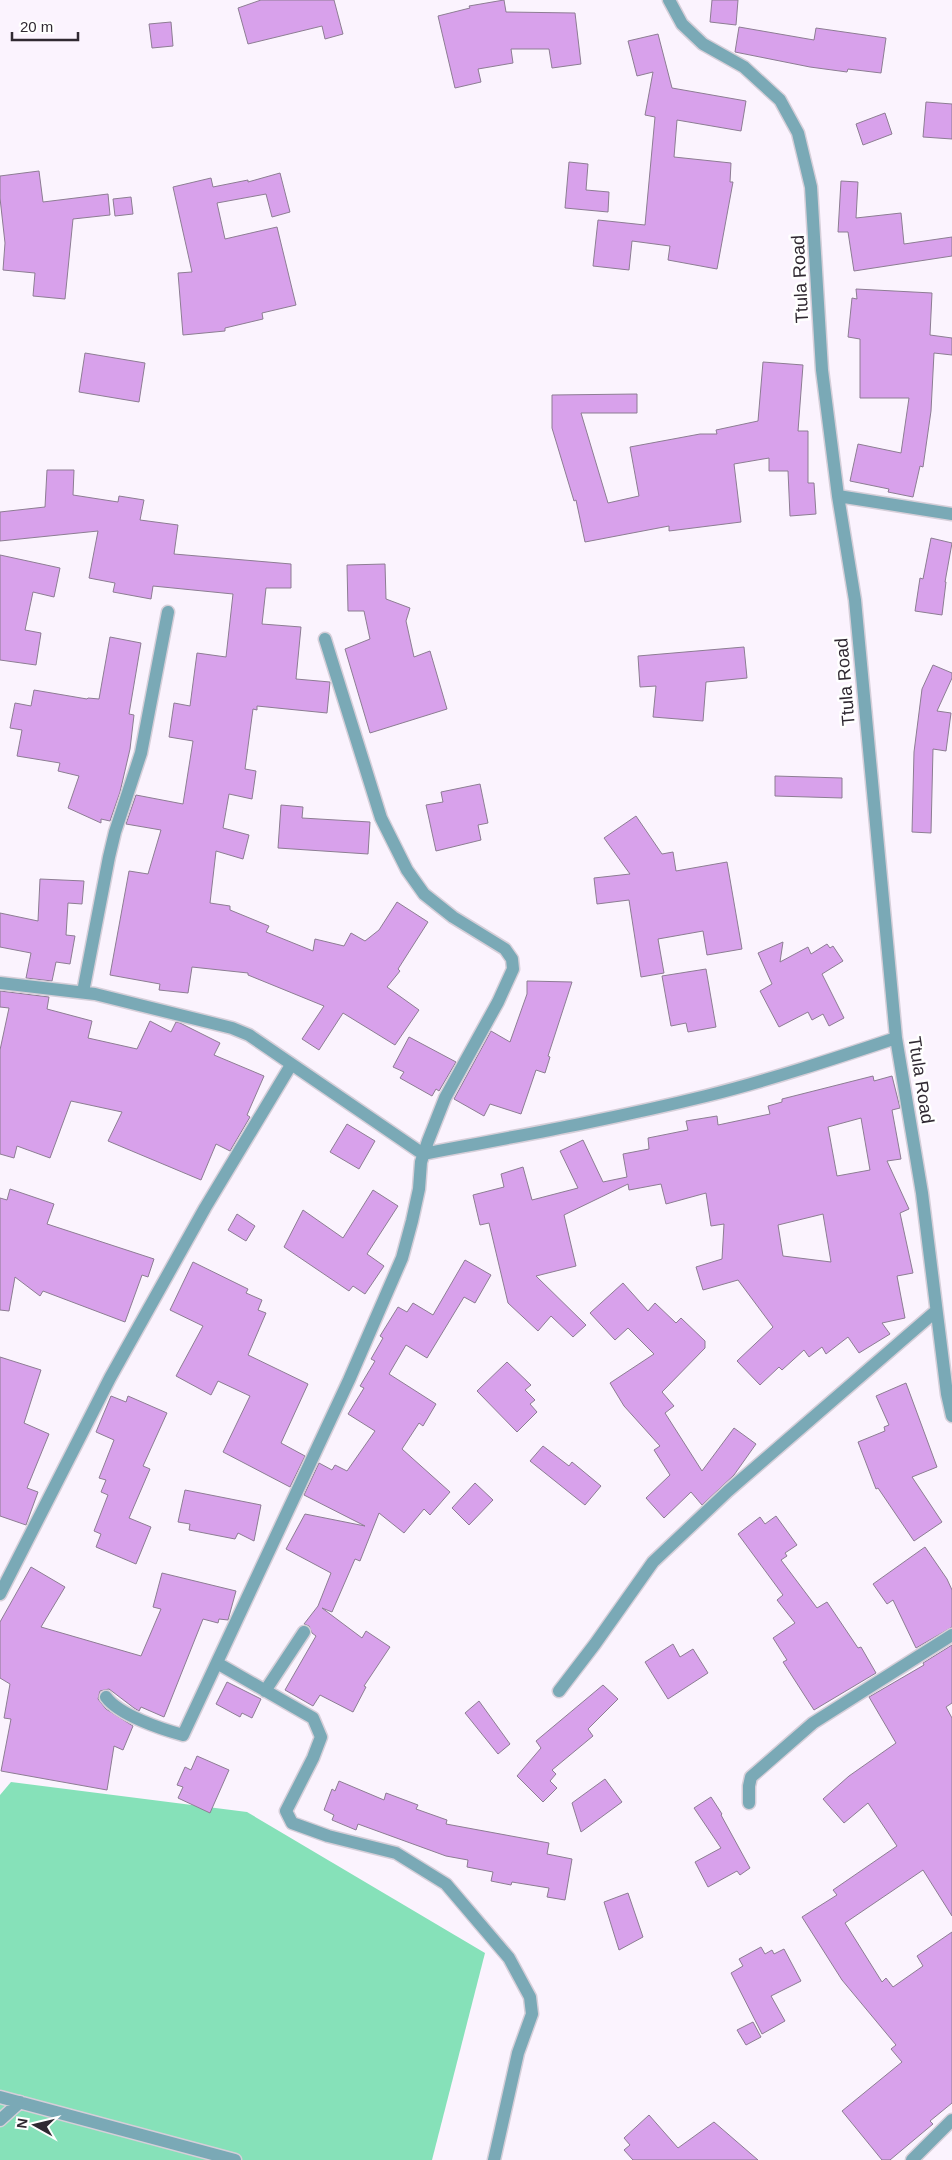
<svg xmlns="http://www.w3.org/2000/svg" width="952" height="2160" viewBox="0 0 952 2160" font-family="Helvetica,sans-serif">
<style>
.green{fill:#86e1b9}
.building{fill:#d8a1eb;stroke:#8d7d93;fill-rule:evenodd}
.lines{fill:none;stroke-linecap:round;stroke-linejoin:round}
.minor-casing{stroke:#d6cfd9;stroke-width:15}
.minor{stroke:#7aa9b6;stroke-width:12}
.labels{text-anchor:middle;stroke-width:5;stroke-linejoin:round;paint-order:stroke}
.street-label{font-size:18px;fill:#302932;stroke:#fff}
</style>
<rect width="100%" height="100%" fill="#fbf3fe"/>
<path class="green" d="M11 1782 247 1812 485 1953 432 2160H0V1795Z"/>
<path class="building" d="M261 0H334L343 34 325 39 322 26 248 44 238 8Z
M504 0 506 12 575 13 581 64 552 68 549 49H511L513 63 478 69 481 82 455 88 438 16 470 8 469 6Z
M712 0H738L736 25 710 22Z
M171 22 173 46 152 48 149 24Z
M739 27 814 40 816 28 886 38 881 73 848 69 847 72 810 67 735 52Z
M658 34 672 88 746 101 741 131 677 120 674 157 731 163 730 182H733L717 269 668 260 670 246 632 241 629 270 593 266 598 220 645 225 655 117 645 115 653 72 637 76 628 41Z
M926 102 952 104V139L923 137Z
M885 113 892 134 863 145 856 124Z
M569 162 588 164 586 190 609 192 608 212 565 208Z
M39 171 43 202 108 194 110 215 73 219 65 299 33 296 35 273 3 270 5 243 0 198V176Z
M280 173 290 212 272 217 266 194 217 203 225 239 277 227 296 305 262 313 263 319 225 328V331L183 335 178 273 192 272 173 187 211 178 213 187 248 180V182Z
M841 181 858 182 856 218 901 213 904 244 952 237V256L854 271 848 232H838Z
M131 197 133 214 115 216 113 199Z
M856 289 932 293 930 335 952 338V355L934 353 931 411 923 467 920 466 913 497 888 492 889 489 850 481 858 444 901 453 909 398H860V339L848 337 852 298 857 299Z
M85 353 145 363 139 402 79 392Z
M763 362 803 365 798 431H808V483H814L816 514 790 516 788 471H769V458L734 464 741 522 669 531V526L585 542 576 500 574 501 552 428V395L637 394V413H581L608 503 639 496 630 447 700 434H717L716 430 758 421Z
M47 470H74L73 495 118 502 119 496 144 500 140 520 178 525 174 554 291 564V588H266L262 624 301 627 296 679 330 682 327 713 257 706V710L253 709 245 769 256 771 252 799 229 794 223 828 249 835 243 859 216 851 210 903 230 906V910L269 926 266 932 313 951 315 939 344 946 351 933 365 941 379 930 397 902 428 922 398 969 400 971 387 987 419 1010 395 1045 343 1013 319 1050 302 1039 324 1006 248 975V973L192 967 188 993 159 990 160 984 110 975 129 871 148 874 161 830 126 824 136 795 183 804 193 741 169 737 174 703 190 706 197 653 226 657 233 594 153 586 151 599 113 592 115 583 89 578 98 531 0 541V512L45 507Z
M931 538 952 543 945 582H946L942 615 915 611 920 578 923 579Z
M0 555 60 568 54 597 33 592 25 630 41 633 36 665 0 660Z
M385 564 386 599 410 608 406 621 414 657 430 651 447 709 370 733 345 649 370 639 364 611H348L347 565Z
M110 637 141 643 129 714 134 715 130 749 120 792 110 821 101 819V823L68 808 79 776 58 771 60 763 17 756 22 730 10 728 15 703 31 706 34 690 87 699 88 698 99 699Z
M744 647 747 678 706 682 703 721 653 717 656 686 640 687 638 656Z
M933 665 952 673V678L937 711 951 713 946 751 933 749 931 833 912 832 914 752 922 689Z
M775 776 842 778V798L775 796Z
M480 784 488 823 478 825 481 840 436 851 426 805 443 802 441 792Z
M281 805 303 807 302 818 370 822 368 854 278 848Z
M636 816 662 854 673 852 676 871 727 862 742 949 707 955 703 931 658 939 664 973 641 977 629 900 597 904 594 878 630 874 604 838Z
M40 879 84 881 82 904 68 903 66 935 75 936 70 964 56 962 52 981 26 978 31 953 0 947V913L38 921Z
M783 942 780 962 808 947 811 954 827 944 830 948 833 946 843 961 822 974 844 1018 829 1026 823 1014 812 1020 808 1012 779 1027 760 991 772 984 758 953Z
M706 969 716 1027 688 1032 686 1023 671 1026 662 976Z
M527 981 572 982 548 1056 550 1057 545 1073 536 1070 521 1114 490 1104 484 1116 454 1099 491 1031 510 1042 527 994Z
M0 991 49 997 47 1009 92 1021 88 1038 137 1049 150 1021 171 1032 176 1022 180 1023 220 1043 214 1055 264 1076 247 1115 250 1117 230 1151 216 1144 201 1180 108 1141 122 1112 71 1101 50 1158 17 1146 14 1158 0 1154V1050L9 1008 0 1007Z
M409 1037 456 1062 439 1091 436 1089 432 1096 400 1078 404 1072 393 1067Z
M873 1076 874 1081 892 1076 900 1108 892 1110 901 1159 887 1161 909 1209 900 1213 913 1273 897 1276 905 1318 882 1323 890 1334 859 1353 848 1337 826 1354 822 1347 809 1357 804 1350 782 1370 779 1367 760 1385 737 1361 773 1327 738 1280 703 1290 696 1267 722 1259 724 1224 711 1226 706 1193 666 1204 661 1184 629 1190 628 1184 564 1215 576 1266 536 1276 586 1325 573 1337 551 1316 538 1331 508 1303 489 1223 480 1225 473 1195 504 1187 501 1174 523 1167 532 1200 578 1188 560 1151 583 1140 603 1182 627 1177 623 1154 649 1149 648 1138 688 1130 686 1121 717 1116 718 1125 770 1114 768 1106 782 1102V1099ZM861 1118 870 1170 837 1176 828 1127ZM823 1214 831 1262 783 1256 778 1225Z
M347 1124 375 1141 359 1169 330 1152Z
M10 1189 54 1204 47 1224 154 1259 148 1277 142 1275 125 1322 43 1291 40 1296 15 1277 9 1311 0 1310V1198L7 1200Z
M373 1190 398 1206 367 1254 384 1266 365 1294 353 1286 349 1291 284 1247 303 1210 343 1238Z
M237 1214 255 1226 246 1241 228 1230Z
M465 1260 491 1275 475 1303 464 1297 427 1358 406 1345 389 1374 436 1404 423 1426 419 1423 402 1449 450 1492 430 1515 424 1509 404 1533 379 1513 360 1561 355 1559 332 1612 322 1608 362 1638 366 1631 390 1647 364 1686 366 1687 353 1712 320 1695 313 1706 285 1690 316 1636 312 1633 309 1626 304 1624 318 1606 331 1573 286 1549 305 1514 365 1526 304 1495 319 1463 332 1470 335 1465 347 1471 375 1431 348 1414 364 1388 360 1386 375 1361 371 1359 383 1338 380 1336 398 1307 407 1312 413 1303 433 1315Z
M193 1262 248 1289 246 1293 262 1300 258 1310 266 1313 248 1355 308 1384 281 1443 305 1456 290 1487 223 1452 250 1396 218 1381 211 1395 176 1376 203 1326 170 1310Z
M623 1283 648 1311 655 1303 676 1323 681 1318 705 1341V1348L662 1392 674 1406 665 1413 702 1471 734 1428 756 1444 734 1475 702 1505 691 1492 664 1518 646 1498 670 1475 654 1450 660 1446 624 1406 610 1383 654 1354 628 1328 615 1340 590 1313Z
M0 1357 41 1370 24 1423 49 1434 27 1488 38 1492 26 1525 0 1516Z
M507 1362 531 1385 525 1390 535 1400 530 1404 537 1412 517 1432 477 1391Z
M906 1383 937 1467 912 1477 942 1522 914 1541 878 1488 876 1489 858 1442 885 1431 884 1427 889 1425 876 1396Z
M111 1396 126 1402 128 1396 167 1413 143 1466 150 1469 129 1518 151 1527 136 1564 96 1547 101 1534 94 1531 108 1495 101 1492 106 1480 99 1478 114 1440 96 1432Z
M543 1446 569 1466 572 1462 601 1486 585 1505 530 1461Z
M475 1483 493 1500 469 1525 452 1508Z
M185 1490 261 1505 254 1541 238 1533 235 1539 189 1530 190 1524 178 1522Z
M776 1516 797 1545 785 1553 787 1556 781 1560 817 1608 827 1602 858 1648 861 1647 876 1673 814 1710 783 1662 787 1660 773 1638 795 1623 777 1600 783 1595 738 1534 760 1517 765 1524Z
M925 1547 947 1579 952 1590V1627L916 1648 893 1600 887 1604 873 1584Z
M31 1567 65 1587 41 1627 141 1656 161 1609 153 1607 162 1573 236 1591 228 1620 219 1619 218 1623 203 1619 164 1717 141 1707 139 1711 134 1708 109 1689 100 1691 98 1699 106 1709 133 1726 123 1750 114 1746 107 1790 1 1771 11 1719 4 1718 10 1684 0 1678V1622Z
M673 1644 680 1657 693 1649 708 1673 668 1699 645 1662Z
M952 1645V1703L946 1707 952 1718V1916L923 1870 845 1923 882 1982 886 1978 893 1987 923 1966 917 1956 952 1932V2103L930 2121 933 2124 890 2160H882L842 2111 902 2062 891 2049 896 2045 842 1980 802 1917 837 1895 833 1890 897 1846 868 1803 844 1823 823 1799 849 1776 896 1743 869 1697 924 1665 923 1663Z
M227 1682 261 1699 252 1718 242 1713 240 1717 216 1704Z
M603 1685 618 1699 588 1729 593 1736 552 1770 556 1774 550 1781 557 1788 543 1802 517 1776 541 1748 536 1741Z
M479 1701 510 1744 498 1754 465 1713Z
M197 1756 229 1770 210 1813 178 1798 183 1787 177 1785 185 1767 191 1770Z
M605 1779 622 1802 581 1832 572 1803Z
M339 1781 384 1800 386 1793 418 1805 416 1809 447 1820 446 1824 549 1843 547 1854 572 1859 565 1900 547 1897 549 1888 512 1882 511 1885 491 1881 493 1872 467 1867 468 1860 446 1856 358 1824 356 1830 332 1820 334 1815 324 1810 332 1789 335 1791Z
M711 1797 722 1814 721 1815 750 1868 740 1875 737 1871 708 1887 695 1862 721 1848 694 1808Z
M628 1893 643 1937 619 1950 604 1902Z
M761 1947 765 1954 772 1950 774 1954 784 1949 801 1981 771 1996 785 2021 762 2034 731 1973 743 1966 739 1959Z
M753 2022 761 2037 746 2045 737 2030Z
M649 2115 678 2148 714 2122 758 2160H633L624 2150 630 2145 624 2138Z"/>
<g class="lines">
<g class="minor-casing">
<path id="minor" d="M669 0 682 24 703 44 744 67 780 100 798 133 811 187 822 370 838 496 855 600 896 1038 922 1193 947 1394 952 1416
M838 496 952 514
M0 983 95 994 232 1028 249 1035 423 1154C518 1136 613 1119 706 1096 770 1080 833 1059 896 1038
M83 992 109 857 115 832 141 753 168 612
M0 1594 110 1378 205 1208 291 1065
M217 1663 313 1718 321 1737 313 1758 286 1811 292 1823 328 1836 396 1853 446 1884 509 1958 530 1997 532 2014 518 2053 494 2160
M265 1691 304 1632
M559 1691 595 1644 653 1562 728 1491 936 1311
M106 1697C119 1715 161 1729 183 1735L349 1380 402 1258 412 1221 419 1189 421 1162 428 1141 445 1098 498 1002 513 969 512 959 505 949 453 917 424 894 407 870 381 818 325 639
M749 1803V1786L751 1777 813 1723 952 1635
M0 2097 235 2160
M0 2120 20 2102
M912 2160 952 2120"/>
</g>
<use href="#minor" class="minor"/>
</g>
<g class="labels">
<g class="street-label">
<text transform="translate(800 279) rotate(-93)" y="6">Ttula Road</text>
<text transform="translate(845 682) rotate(-95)" y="6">Ttula Road</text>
<text transform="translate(921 1080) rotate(81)" y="6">Ttula Road</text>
</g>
</g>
<g transform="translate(35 2125) rotate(278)" stroke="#ffffff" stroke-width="4" paint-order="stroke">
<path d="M0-4L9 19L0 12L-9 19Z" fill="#302932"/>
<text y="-8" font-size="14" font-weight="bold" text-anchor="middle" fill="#302932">N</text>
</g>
<path d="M12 32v8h66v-8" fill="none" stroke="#302932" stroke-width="2.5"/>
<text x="20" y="32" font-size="15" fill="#302932" stroke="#ffffff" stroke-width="4" paint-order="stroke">20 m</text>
</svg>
